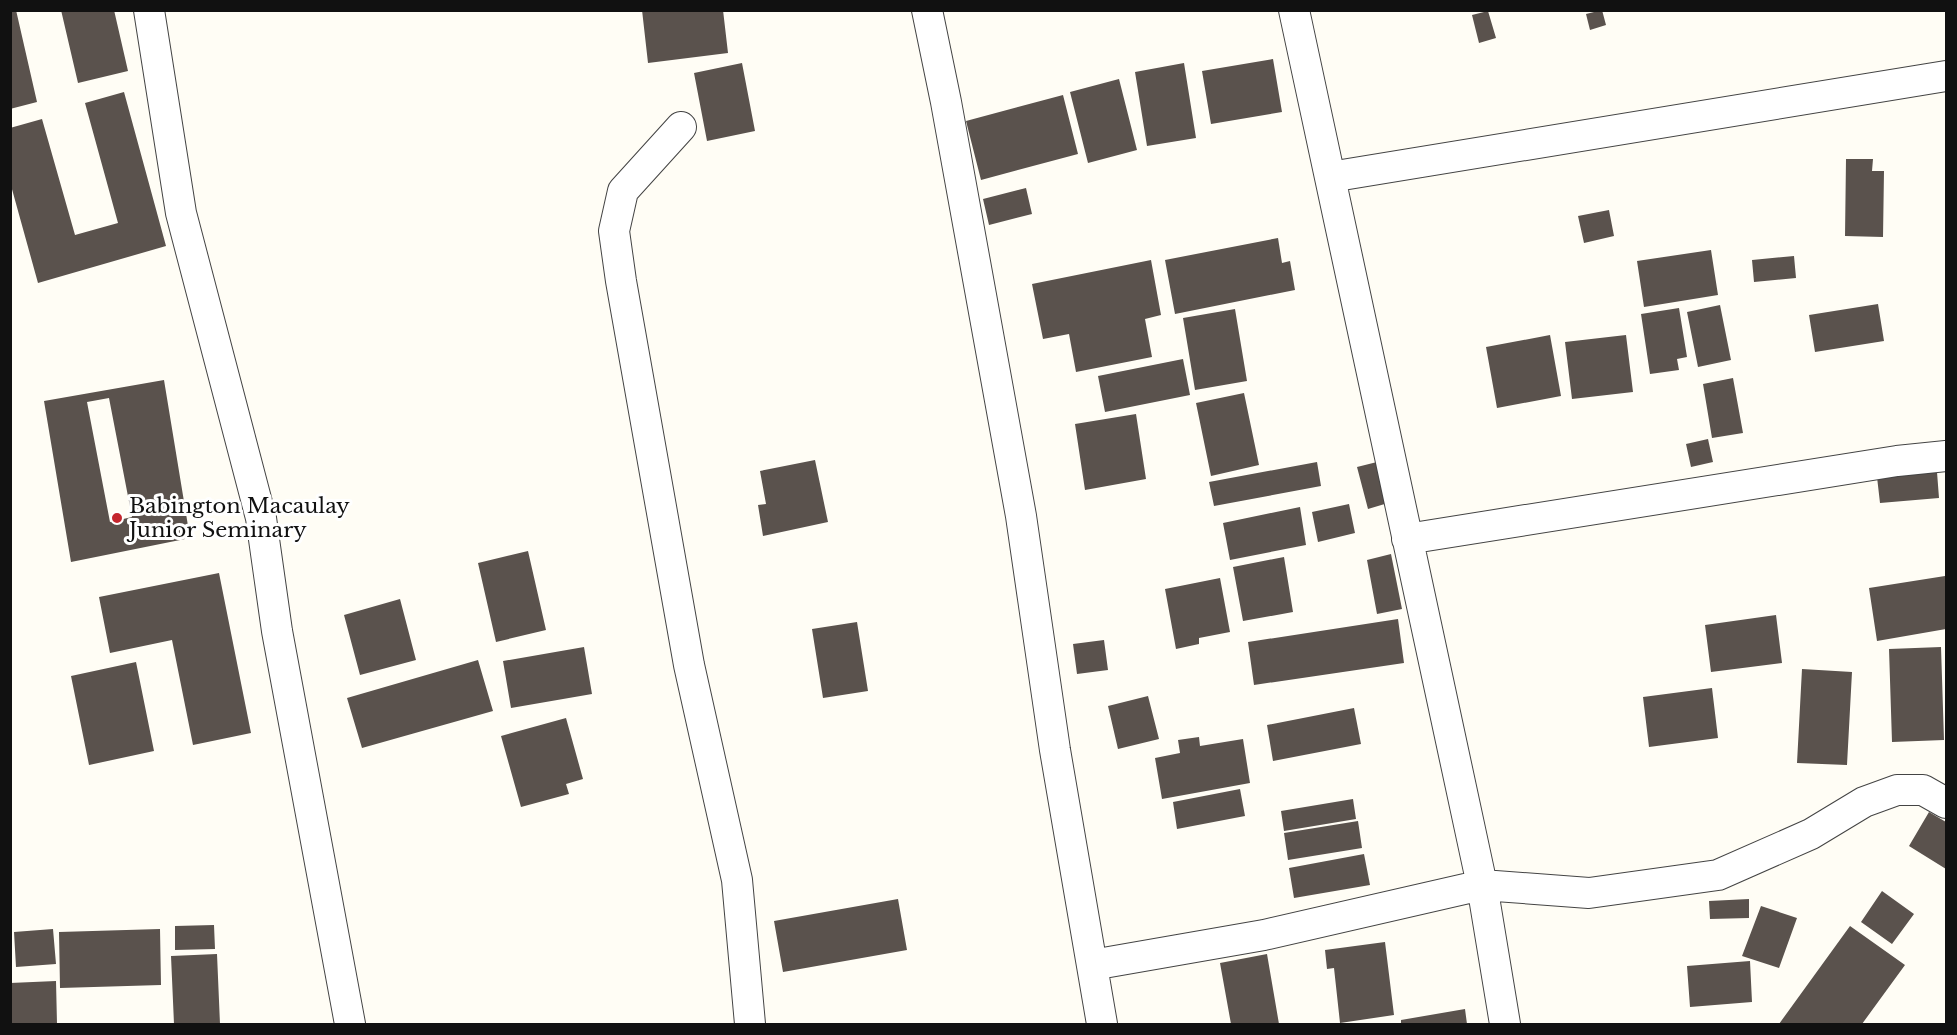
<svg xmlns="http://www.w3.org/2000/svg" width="1957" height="1035" viewBox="0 0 1957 1035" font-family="'Libre Baskerville',serif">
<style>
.building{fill:#5a524d;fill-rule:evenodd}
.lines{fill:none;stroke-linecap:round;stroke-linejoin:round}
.street-casing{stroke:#444;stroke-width:32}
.street{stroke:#fff;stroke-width:30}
.poi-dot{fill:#c4262e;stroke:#fff;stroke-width:2}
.labels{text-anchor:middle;stroke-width:6;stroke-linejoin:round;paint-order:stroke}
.poi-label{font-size:21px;fill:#111;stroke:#fff;text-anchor:start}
</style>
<rect width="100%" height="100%" fill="#fffdf5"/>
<path class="building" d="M10 10H16L37 102 10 109Z
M61 10H114L128 71 78 83Z
M642 10H723L728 53 648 63Z
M1602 10 1606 25 1590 30 1586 14Z
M1488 11 1496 38 1479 43 1472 15Z
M1273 59 1282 112 1211 124 1202 71Z
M742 63 755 131 707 141 694 73Z
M1184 63 1196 138 1147 146 1135 72Z
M1119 79 1137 150 1088 163 1070 92Z
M124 92 166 246 38 283 10 182V128L42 119 75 235 118 223 85 103Z
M1063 95 1078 154 981 180 966 121Z
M1846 159H1873L1872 171H1884L1883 237 1845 236Z
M1026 188 1032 214 989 225 983 199Z
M1609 210 1614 236 1584 243 1578 216Z
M1278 238 1282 263 1290 261 1295 290 1175 314 1165 260Z
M1711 250 1718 295 1644 307 1637 261Z
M1794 256 1796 278 1754 282 1752 260Z
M1151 260 1161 315 1145 319 1152 357 1076 372 1069 334 1043 339 1032 284Z
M1878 304 1884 341 1815 352 1809 315Z
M1720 305 1731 360 1698 367 1687 312Z
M1679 308 1687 357 1677 359 1679 370 1650 374 1641 314Z
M1235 309 1247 381 1195 390 1183 318Z
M1550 335 1561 396 1497 408 1486 347Z
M1626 335 1633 392 1572 399 1565 342Z
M1183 359 1190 395 1105 412 1098 376Z
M1733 378 1743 433 1712 438 1703 384Z
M164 380 190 538 71 562 44 401ZM109 398 132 517 110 522 87 402Z
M1244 393 1259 465 1211 476 1196 403Z
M1136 414 1146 479 1085 490 1075 424Z
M1708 439 1713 462 1691 467 1686 444Z
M815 460 828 522 763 536 758 505 766 504 760 471Z
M1317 462 1321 486 1214 506 1209 482Z
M1377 462 1388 503 1368 509 1357 467Z
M1937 472 1939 498 1880 503 1877 477Z
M1349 504 1355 533 1318 542 1312 512Z
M1300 507 1306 545 1230 560 1223 523Z
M528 551 546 630 496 642 478 563Z
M1391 554 1402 609 1377 614 1367 560Z
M1284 557 1293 612 1243 621 1233 567Z
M219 573 251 733 193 745 172 640 110 653 99 597Z
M1945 576 1946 629 1877 641 1869 588Z
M1220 578 1230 632 1199 638V644L1176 649 1165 589Z
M400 599 416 660 360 675 344 615Z
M1776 615 1782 663 1711 672 1705 625Z
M1398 619 1404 663 1254 685 1248 642Z
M857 622 868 691 823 698 812 629Z
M1104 640 1108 670 1077 674 1073 644Z
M584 647 592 694 511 708 503 661Z
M1941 647 1944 740 1892 742 1889 649Z
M478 660 493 711 362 748 347 698Z
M136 662 154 751 89 765 71 676Z
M1802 669 1852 672 1847 765 1797 763Z
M1712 688 1718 738 1649 747 1643 697Z
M1148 696 1159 739 1118 749 1108 706Z
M1354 708 1361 744 1273 761 1267 725Z
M566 718 583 779 566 784 569 794 521 807 501 736Z
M1199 737 1200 746 1243 739 1250 783 1162 799 1155 758 1180 753 1178 740Z
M1240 789 1245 816 1177 829 1173 802Z
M1353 799 1356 819 1284 831 1281 811Z
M1929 812 1946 822V869L1909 846Z
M1358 821 1362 848 1288 860 1284 833Z
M1364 854 1370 885 1294 898 1289 868Z
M1882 891 1914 914 1892 944 1861 922Z
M898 899 907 950 783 972 774 921Z
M1749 899V918L1710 919 1709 901Z
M1761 906 1797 918 1779 968 1742 956Z
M214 925 215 949 175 950V926Z
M1850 926 1905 965 1862 1024H1779Z
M53 929 56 964 16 967 14 932Z
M160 929 161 985 60 988 59 932Z
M1385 942 1394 1015 1340 1023 1334 968 1327 969 1325 950Z
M217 954 220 1024H174L171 956Z
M1267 954 1279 1024H1231L1220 963Z
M1750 961 1752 1002 1690 1007 1687 966Z
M56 981 57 1024H10V983Z
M1465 1009 1467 1024H1401V1020Z"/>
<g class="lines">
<g class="street-casing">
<path id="street" d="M149 10 181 213 261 518 277 631 350 1024
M927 10 946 102 1021 516 1055 750 1102 1024
M681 127 623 191 614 231 621 281 689 665 737 880 750 1024
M1330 177 1946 76
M1407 539 1897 461 1946 456
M1092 965 1264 935 1482 885 1294 10
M1505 1024 1482 885 1589 893 1718 875 1811 834 1864 802 1897 790H1923L1946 803"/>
</g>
<use href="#street" class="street"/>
</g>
<circle class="poi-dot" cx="117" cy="518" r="6"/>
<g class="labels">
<g class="poi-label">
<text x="129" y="513">Babington Macaulay<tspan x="129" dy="24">Junior Seminary</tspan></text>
</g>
</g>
<rect width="1957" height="1035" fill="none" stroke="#111111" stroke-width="24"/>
</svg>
